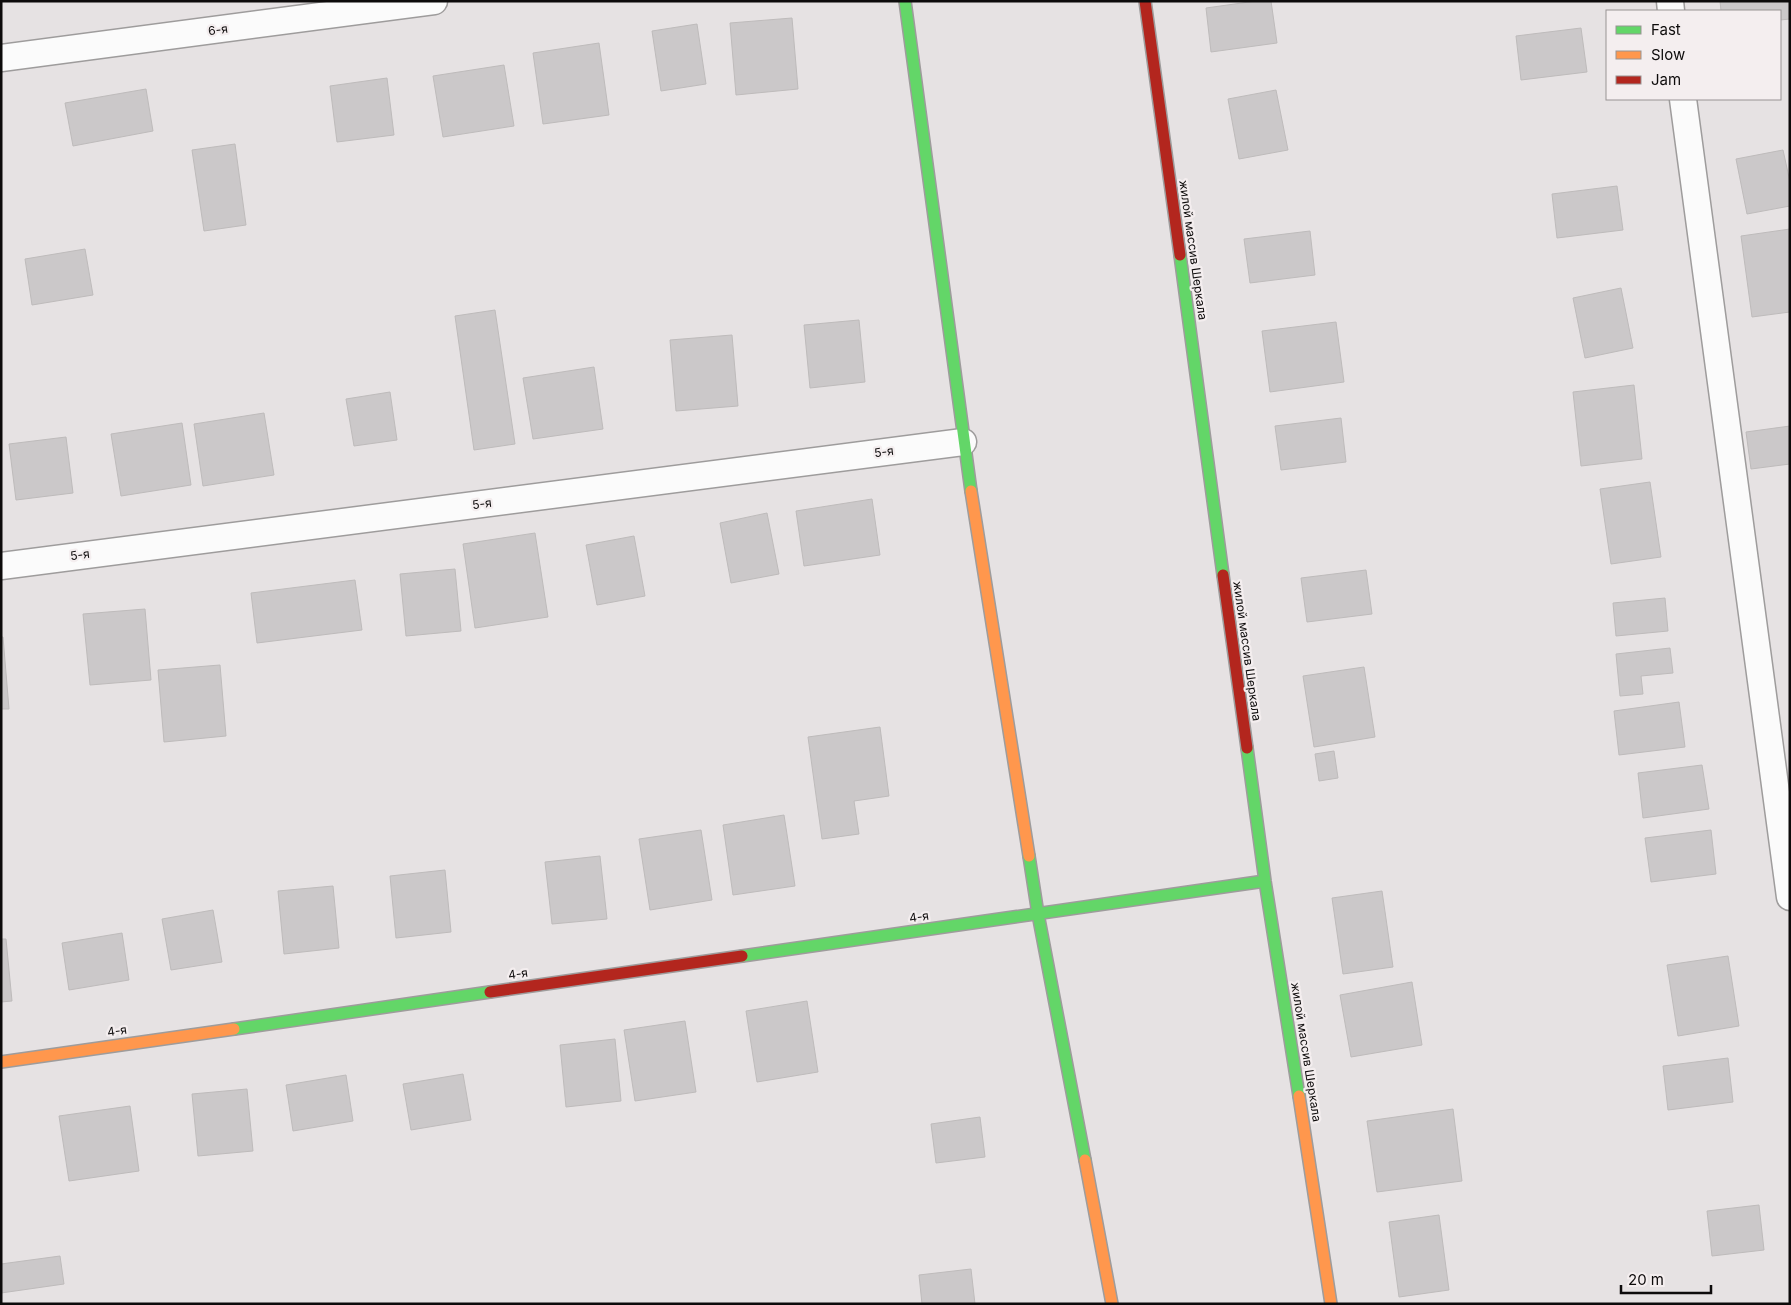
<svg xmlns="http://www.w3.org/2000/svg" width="1791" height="1305" viewBox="0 0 1791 1305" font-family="Inter,sans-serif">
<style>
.building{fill:#cbc8c9;stroke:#bebbbb}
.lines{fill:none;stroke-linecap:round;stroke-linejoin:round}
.street-casing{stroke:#9e9c9c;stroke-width:29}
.fast-casing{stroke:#9e9c9c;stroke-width:14}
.slow-casing{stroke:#9e9c9c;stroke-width:14}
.jam-casing{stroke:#9e9c9c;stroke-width:14}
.street{stroke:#fbfbfb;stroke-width:26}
.fast{stroke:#63d668;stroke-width:11}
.slow{stroke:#ff974d;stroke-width:11}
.jam{stroke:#b3261e;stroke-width:11}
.labels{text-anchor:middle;stroke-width:4.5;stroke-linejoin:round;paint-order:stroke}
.street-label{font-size:12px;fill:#0d0b0b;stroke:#f4eeef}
</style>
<rect width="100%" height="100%" fill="#e6e2e3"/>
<path class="building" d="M1256 1H1271L1277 43 1211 52 1206 8Z
M1720 1H1790V19L1780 20V11H1721Z
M792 18 798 89 736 95 730 23Z
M697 24 706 84 661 91 652 31Z
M1581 28 1587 72 1521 80 1516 36Z
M599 43 609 115 543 124 533 53Z
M504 65 514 126 443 137 433 76Z
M387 78 394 135 337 142 330 86Z
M146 89 153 131 73 146 65 103Z
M1276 90 1288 150 1239 159 1228 99Z
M235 144 246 225 204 231 192 150Z
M1783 150 1790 182V206L1747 214 1736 159Z
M1617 186 1623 230 1557 238 1552 194Z
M1790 229V312L1752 317 1741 236Z
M1310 231 1315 275 1250 283 1244 239Z
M85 249 93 295 32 305 25 259Z
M1621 288 1633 348 1585 358 1573 298Z
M495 310 515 444 474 450 455 316Z
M859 320 865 382 810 388 804 325Z
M1336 322 1344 382 1270 392 1262 331Z
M732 335 738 406 676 411 670 340Z
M594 367 603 429 533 439 523 378Z
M1634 385 1642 459 1581 466 1573 392Z
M390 392 397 440 354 446 346 399Z
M264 413 274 475 203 486 194 424Z
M1341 418 1346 462 1281 470 1275 426Z
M182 423 191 485 121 496 111 434Z
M1790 426V464L1751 469 1746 432Z
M66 437 73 493 16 500 9 444Z
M1650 482 1661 557 1611 564 1600 489Z
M872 499 880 555 804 566 796 511Z
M767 513 779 574 731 583 720 523Z
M535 533 548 617 475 628 463 544Z
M634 536 645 596 597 605 586 545Z
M455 569 461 631 406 636 400 574Z
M1366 570 1372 614 1307 622 1301 578Z
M355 580 362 630 257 643 251 593Z
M1665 598 1668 631 1616 636 1613 603Z
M145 609 151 680 90 685 83 614Z
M1 637H3L9 709H1Z
M1670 648 1673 673 1641 676 1643 694 1620 696 1616 654Z
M220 665 226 736 164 742 158 670Z
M1364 667 1375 737 1314 747 1303 676Z
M1679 702 1685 747 1619 755 1614 711Z
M880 727 889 796 854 801 859 834 822 839 808 737Z
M1334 751 1338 778 1319 781 1315 754Z
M1702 765 1709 809 1643 818 1638 773Z
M784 815 795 886 733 895 723 825Z
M701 830 712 900 650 910 639 839Z
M1711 830 1716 874 1651 882 1645 838Z
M600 856 607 919 552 924 545 862Z
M445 870 451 932 396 938 390 876Z
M333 886 339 948 284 954 278 891Z
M1382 891 1393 967 1343 974 1332 898Z
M213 910 222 962 171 970 162 919Z
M122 933 129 980 69 990 62 943Z
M1 939H6L12 1001 1 1002Z
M1728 956 1739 1026 1678 1036 1667 965Z
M1412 982 1422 1045 1351 1057 1340 995Z
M807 1001 818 1072 757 1082 746 1011Z
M685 1021 696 1092 635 1101 624 1030Z
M615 1039 621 1101 566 1107 560 1045Z
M1728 1058 1733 1102 1668 1110 1663 1066Z
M463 1074 471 1120 411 1130 403 1084Z
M346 1075 353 1121 293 1131 286 1085Z
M247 1089 253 1151 198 1156 192 1094Z
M130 1106 139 1171 69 1181 59 1116Z
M1453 1109 1462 1181 1377 1192 1367 1121Z
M980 1117 985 1157 936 1163 931 1124Z
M1759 1205 1764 1250 1712 1256 1707 1211Z
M1439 1215 1449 1290 1399 1297 1389 1222Z
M60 1256 64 1284 1 1293V1264Z
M971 1269 975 1304H922L919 1275Z"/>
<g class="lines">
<g class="street-casing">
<path id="street" d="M1670 1 1671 11
M1 58 434 1
M1683 99 1790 897
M1 566 963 442"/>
</g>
<g class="fast-casing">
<path id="fast" d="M905 1 971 491
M1180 255 1223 575
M1247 748 1265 881 1299 1096
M1029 856 1038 914 1085 1160
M742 956 1265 881
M234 1029 490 992"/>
</g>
<g class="slow-casing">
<path id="slow" d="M971 491 1029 856
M1 1062 234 1029
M1299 1096 1331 1304
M1085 1160 1112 1304"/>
</g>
<g class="jam-casing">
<path id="jam" d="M1145 1 1180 255
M1223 575 1247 748
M490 992 742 956"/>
</g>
<use href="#street" class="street"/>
<use href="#fast" class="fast"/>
<use href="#slow" class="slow"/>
<use href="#jam" class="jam"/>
</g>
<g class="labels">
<g class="street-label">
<text transform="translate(218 30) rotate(-8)" y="4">6-я</text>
<text transform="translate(1193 250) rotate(82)" y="4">жилой массив Шеркала</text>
<text transform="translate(884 452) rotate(-7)" y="4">5-я</text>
<text transform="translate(482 504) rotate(-7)" y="4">5-я</text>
<text transform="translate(80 555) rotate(-7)" y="4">5-я</text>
<text transform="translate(1247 651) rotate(82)" y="4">жилой массив Шеркала</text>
<text transform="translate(919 917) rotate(-8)" y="4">4-я</text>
<text transform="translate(518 974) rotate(-8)" y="4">4-я</text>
<text transform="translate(117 1031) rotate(-8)" y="4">4-я</text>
<text transform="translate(1306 1052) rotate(81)" y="4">жилой массив Шеркала</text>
</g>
</g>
<rect width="1791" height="1305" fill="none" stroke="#0d0b0b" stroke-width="5"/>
<rect x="1606" y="10" width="175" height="90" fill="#f4eeef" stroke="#989394"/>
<rect x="1616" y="26" width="25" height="8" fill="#63d668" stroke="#989394"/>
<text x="1651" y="35" font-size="15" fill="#0d0b0b">Fast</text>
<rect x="1616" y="51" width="25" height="8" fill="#ff974d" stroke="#989394"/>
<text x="1651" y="60" font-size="15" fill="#0d0b0b">Slow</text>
<rect x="1616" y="76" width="25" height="8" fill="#b3261e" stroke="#989394"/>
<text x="1651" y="85" font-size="15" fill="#0d0b0b">Jam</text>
<path d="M1621 1285v8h90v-8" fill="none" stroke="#0d0b0b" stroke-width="2.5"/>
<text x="1628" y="1285" font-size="15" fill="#0d0b0b" stroke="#f4eeef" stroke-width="4" paint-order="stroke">20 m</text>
</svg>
